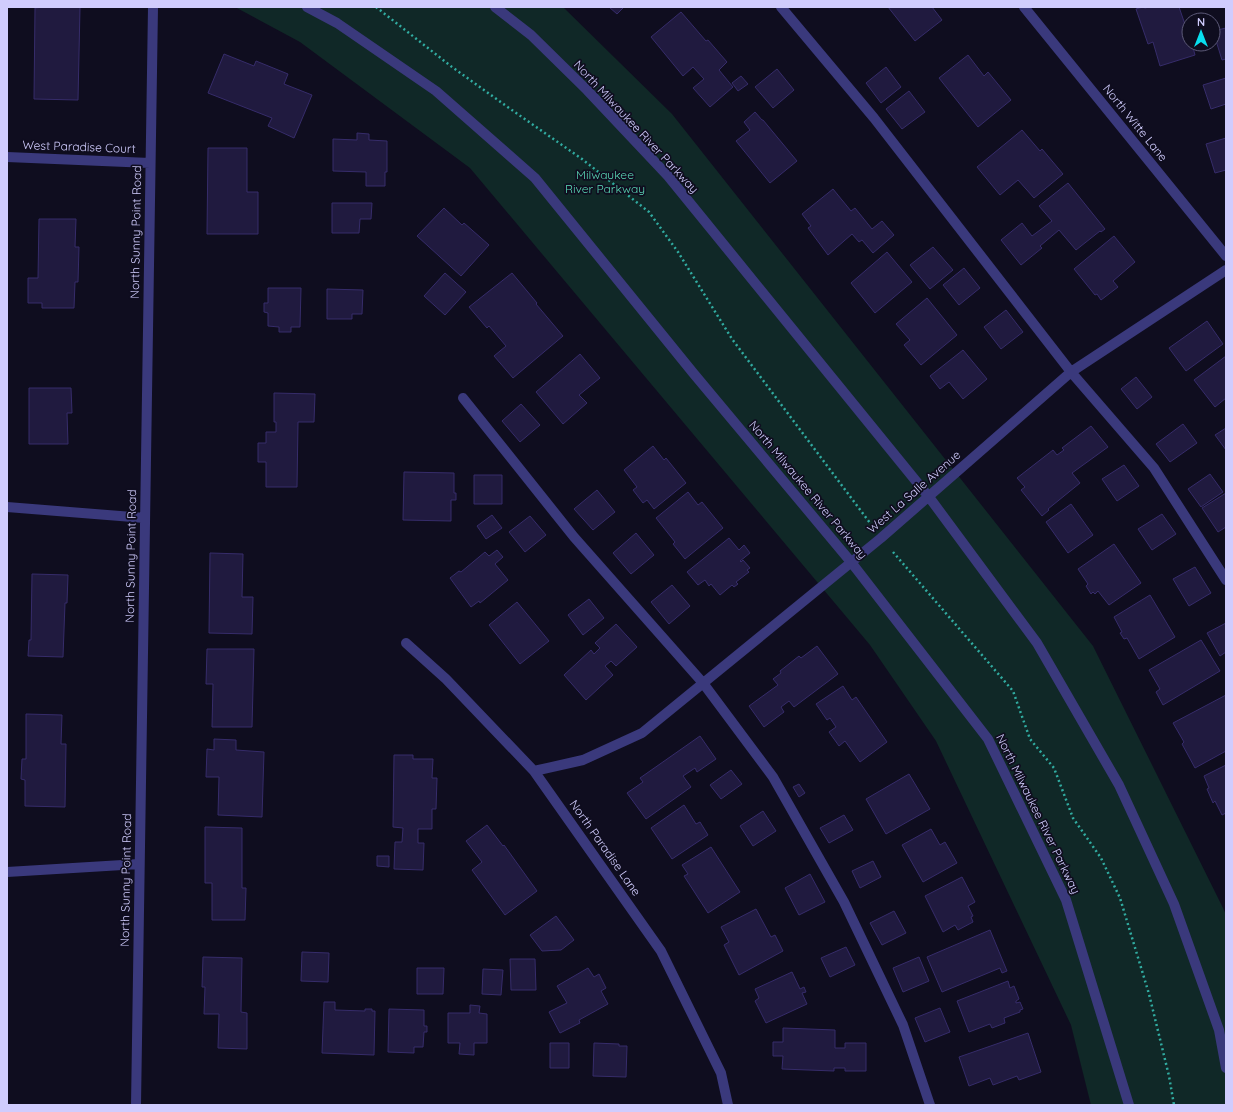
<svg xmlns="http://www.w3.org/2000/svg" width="1233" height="1112" viewBox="0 0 1233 1112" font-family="Quicksand,sans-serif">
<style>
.green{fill:#102827}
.building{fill:#201a3f;stroke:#362c6a}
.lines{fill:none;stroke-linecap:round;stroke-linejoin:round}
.path{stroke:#31aca1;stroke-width:2.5;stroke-dasharray:2 3;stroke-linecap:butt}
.minor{stroke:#3a397c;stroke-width:10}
.labels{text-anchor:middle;stroke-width:3.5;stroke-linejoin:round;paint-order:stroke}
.street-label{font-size:12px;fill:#d0ccfd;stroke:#0f0d1f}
.park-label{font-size:12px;fill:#5bdab6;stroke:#0f0d1f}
</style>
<rect width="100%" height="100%" fill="#0f0d1f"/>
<path class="green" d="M235 7H563L672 114 1093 646 1223 908 1226 915V1105H1091L1071 1025 936 741 870 645 470 168 300 42Z"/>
<path class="building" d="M44 7H80L78 100 34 99 35 8Z
M609 7H624L617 14Z
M888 7H932L942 20 915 41Z
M1143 7 1145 8 1149 7H1179L1189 36V44H1192L1195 55 1160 66 1153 42 1148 44 1136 9Z
M681 12 706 41 708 40 727 62 719 70 733 87 710 107 693 88 704 79 693 67 683 76 651 37Z
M1226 28V59L1222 60 1213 31Z
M224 54 254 66 256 61 288 74 284 84 312 95 294 138 268 126 272 118 208 93Z
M968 55 984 76 988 72 1011 100 978 127 939 78Z
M886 67 901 87 881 103 866 83Z
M777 69 794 90 773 108 755 87Z
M741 76 748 84 738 91 732 83Z
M1226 78V104L1211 109 1203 85Z
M909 91 925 112 902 129 886 109Z
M755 112 762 120H763L797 161 770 183 736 141 750 130 744 122Z
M1022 130 1040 151 1042 149 1063 174 1034 198 1018 180 1000 195 977 167Z
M357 133 369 134V140L387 141V172H385V186H366V172L333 171V139L357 140Z
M1226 138V170L1215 173 1206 144Z
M208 148H247V192H258V234H207Z
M1068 183 1105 229 1101 232 1100 231 1076 250 1059 230 1040 246 1042 248 1021 265 1001 240 1022 223 1032 236 1052 221 1039 206Z
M833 189 851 211 855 208 872 229 882 221 894 235 873 253 862 240 859 242 852 234 828 255 808 228 811 226 802 214Z
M332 203H372L371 219H360L359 233H332Z
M444 208 462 225 464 223 489 245 461 276 417 236Z
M39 219H76L75 247H79L78 282H75L74 308H42V303H28V278H38Z
M1114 236 1135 262 1113 281 1118 287 1101 300 1097 294 1095 295 1074 269Z
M933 247 953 270 930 289 910 265Z
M887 252 912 282 875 313 851 283Z
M964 268 980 288 959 305 943 285Z
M445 273 466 292 445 315 424 296Z
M512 273 537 303 536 304 563 336 513 378 494 356 506 346 489 326 487 328 469 307Z
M268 288H301L300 327H291V332H279V327L268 326V313L264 312V303H268Z
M327 289 363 290 362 314H352V319H327Z
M927 298 957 335 921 365 904 345 910 340 896 324Z
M1006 310 1023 332 1001 349 984 327Z
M1207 321 1223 344 1186 371 1169 348Z
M963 350 987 379 963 399 949 382 940 389 930 376Z
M580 354 600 378 579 395 587 403 563 424 536 392Z
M1226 356V398L1215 407 1194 380Z
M1136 377 1152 397 1137 409 1121 389Z
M29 388H71L72 413H67L68 444H29Z
M274 393 315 394 314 422H298L297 487H266V462H258V443H266V432H276V422H274Z
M521 404 540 425 520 442 502 421Z
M1183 424 1197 443 1170 462 1156 444Z
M1091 426 1108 447 1072 473 1080 483 1048 509 1049 510 1042 516 1021 490 1025 487 1017 478 1053 450 1057 455 1064 450 1062 448Z
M1226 428V450L1215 435Z
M653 446 664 460 666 458 686 483 654 509 647 500 643 503 633 490 637 487 624 470Z
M1124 465 1139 486 1117 501 1102 479Z
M404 472 454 473V493H456V500H451V521L403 520Z
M1210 474 1223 492 1201 507 1188 489Z
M474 475H502V504H474Z
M597 490 615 512 593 530 574 509Z
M688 492 698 505 702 502 723 528 685 559 673 544 675 542 656 518Z
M1226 493V527L1218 532 1202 508Z
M1071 504 1093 535 1068 553 1046 522Z
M1162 514 1176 534 1152 550 1138 529Z
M492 515 502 528 486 539 477 526Z
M530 516 546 535 525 552 509 532Z
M636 533 654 555 631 574 613 553Z
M729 538 739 550 744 545 750 553 740 561 741 562 743 560 750 568 747 570 749 572 736 582 738 584 734 587 732 585 720 595 711 584 709 586 705 580 698 585 687 572Z
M1114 544 1141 583 1109 605 1098 591 1095 594 1093 592 1091 594 1086 586 1088 584 1078 569Z
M497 550 503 557 495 564 508 580 480 603 479 601 471 607 450 578 459 571 461 572 485 552 489 556Z
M210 553 243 554 242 597H253L252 634 209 633Z
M1195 567 1211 593 1189 606 1173 579Z
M32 574 68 575 67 603H65L63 657 28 656 29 640H31Z
M672 585 690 606 669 624 651 602Z
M1150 595 1175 637 1139 659 1127 638 1124 639 1120 633 1122 632 1114 617Z
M589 599 604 618 583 635 568 615Z
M517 602 549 641 520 664 489 625Z
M1226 623V652L1220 656 1207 633Z
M616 624 637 647 616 666 611 661 605 666 613 675 586 700 564 675 591 650 594 654 600 648 595 643Z
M1201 640 1220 671 1163 705 1156 692 1160 689 1149 670Z
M817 646 838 674 794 707 789 701 781 707 784 712 764 727 749 706 778 685 773 679 781 673 780 671 799 656 801 658Z
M207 649H254L252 727H212L213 684H206Z
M843 686 852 700 856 697 887 742 860 762 845 741 839 746 829 732 836 727 830 718 827 720 816 704Z
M1226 695V751L1195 768 1182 744 1184 742 1173 723Z
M26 714 62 715 61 744H66L65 807 25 806V780L21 779 22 759H26Z
M700 736 716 759 697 772 695 768 683 776 691 787 646 819 627 793 643 782 640 778Z
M214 739 236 740V750L264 752 262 817 218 815 219 777H206L207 749 214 750Z
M394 755H413V759H433L432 778H437L436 809H432V829H418V843H424L423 870 394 869 395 842H402L403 828 393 827Z
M1226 765V813L1222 815 1215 801 1213 803 1207 789 1209 788 1204 776Z
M731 770 742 784 721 799 710 785Z
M909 774 930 809 886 834 866 799Z
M799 784 805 793 799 797 793 787Z
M684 805 696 824 700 822 708 835 672 859 651 828Z
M763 811 776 831 753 846 740 826Z
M844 815 853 830 829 843 820 828Z
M487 825 503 846 504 845 537 891 505 915 472 870 482 862 466 841Z
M205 827 242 828V888H246L245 920H212V883H205Z
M931 829 940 845 945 842 957 863 923 882 902 845Z
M711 847 740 892 708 913 684 876 688 874 682 865Z
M377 856H389V867L377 866Z
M873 861 881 877 860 888 852 871Z
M810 874 825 902 799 915 785 888Z
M962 877 975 902 968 906 973 916 971 917 973 922 958 930 955 925 943 932 925 896Z
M756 909 771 937 775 935 783 951 739 975 724 945 729 942 721 927Z
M894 911 906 933 882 945 870 923Z
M556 916 574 940 561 950 542 951 530 935Z
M990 930 1007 971 1002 973 1000 968 942 992 927 957Z
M846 947 855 965 830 977 821 958Z
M302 952 329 953 328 982 301 981Z
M203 957 242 958 241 1012 247 1013V1049L218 1048 219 1014H204L205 987H202Z
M919 957 929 981 903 992 893 968Z
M510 959H535L536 990H511Z
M417 968H444L443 994H417Z
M588 968 594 977 599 974 606 988 601 991 608 1004 579 1020 580 1023 560 1033 549 1012 567 1003 557 986Z
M483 969 503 970 501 995 482 994Z
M792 972 800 989 804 987 806 992 802 993 807 1004 766 1023 755 1001 759 998 755 989Z
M1008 981 1010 988 1014 986 1019 999 1016 1001V1003L1020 1002 1023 1009 1020 1010V1012L1004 1018 1005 1023 992 1028 990 1024 969 1032 957 1001Z
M324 1002H335V1010L365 1011V1009H372V1011H375L374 1055 322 1053Z
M470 1005 480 1006 479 1013 487 1014V1043H474V1055L459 1054 460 1043H448V1013H470Z
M940 1008 950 1032 925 1042 915 1018Z
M389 1009 424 1010V1026H427V1032H424L423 1047H414V1053L388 1052Z
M783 1028 835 1030V1048H845V1043H866V1071H845V1068H834V1071L782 1069 783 1056H773V1042H783Z
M1028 1033 1041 1072 1019 1080 1017 1076 993 1085 990 1078 969 1086 959 1057Z
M550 1043H569V1068H550Z
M594 1043 619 1044V1046H627L626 1077 593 1076Z"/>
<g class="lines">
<path class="path" d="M376 7 452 67 509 108 582 159 649 212 678 252 732 339 870 523
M893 552 1013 691 1030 739 1054 768 1073 818 1101 858 1120 898 1149 994 1169 1076 1174 1105"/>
<path class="minor" d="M307 7 337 23 436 91 535 178 694 374 851 562 988 739 1066 900 1129 1105
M495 7 531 35 587 90 668 176 929 497 1037 643 1119 785 1174 904 1219 1030 1226 1068
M781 7 874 118 1071 372 1154 468 1226 580
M1024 7 1226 256
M7 157 150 163
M463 398 574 537 703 683 773 777 844 902 903 1025 930 1105
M7 507 145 518
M406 643 446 679 534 771 661 951 721 1073 728 1105
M534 771 583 760 642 733 881 538 1071 372 1226 270
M7 872 139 864
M136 1105 153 7"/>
</g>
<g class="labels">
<g class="street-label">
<text transform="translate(1135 123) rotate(51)" y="4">North Witte Lane</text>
<text transform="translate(636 127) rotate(47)" y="4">North Milwaukee River Parkway</text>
<text transform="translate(79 147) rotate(2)" y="4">West Paradise Court</text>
<text transform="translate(136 232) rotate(-89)" y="4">North Sunny Point Road</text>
<text transform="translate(808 490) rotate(50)" y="4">North Milwaukee River Parkway</text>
<text transform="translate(914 492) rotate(-41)" y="4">West La Salle Avenue</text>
<text transform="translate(131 556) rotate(-89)" y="4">North Sunny Point Road</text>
<text transform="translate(1038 814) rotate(64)" y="4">North Milwaukee River Parkway</text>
<text transform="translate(605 848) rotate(55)" y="4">North Paradise Lane</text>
<text transform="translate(126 880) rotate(-89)" y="4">North Sunny Point Road</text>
</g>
<g class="park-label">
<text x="605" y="179">Milwaukee<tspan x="605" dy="14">River Parkway</tspan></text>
</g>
</g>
<rect width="1233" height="1112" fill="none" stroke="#d0ccfd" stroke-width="16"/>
<g transform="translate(1201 32)"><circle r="19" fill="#0f0d1f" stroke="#5c5978"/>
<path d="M0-3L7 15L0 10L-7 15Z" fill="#08deee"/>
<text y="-6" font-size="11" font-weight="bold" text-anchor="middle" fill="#d0ccfd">N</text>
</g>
</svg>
